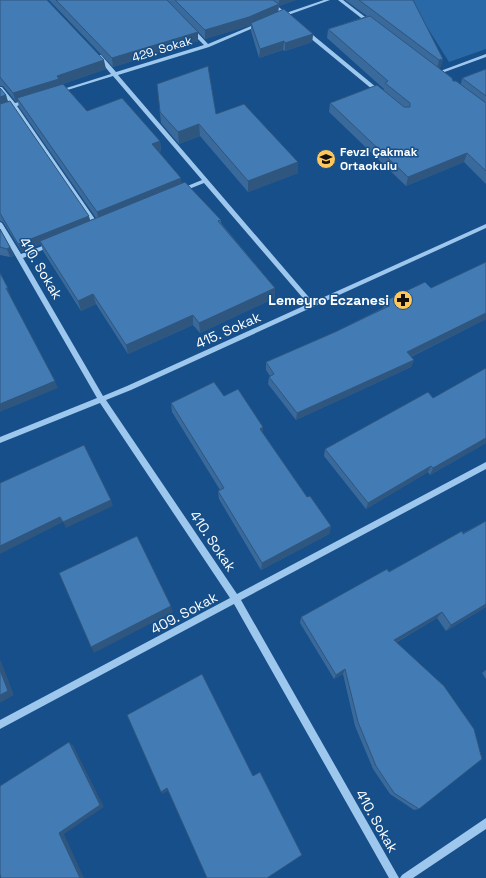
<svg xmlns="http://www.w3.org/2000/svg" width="486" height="878" viewBox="0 0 486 878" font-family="'Space Grotesk',sans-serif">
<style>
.green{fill:#2969a8}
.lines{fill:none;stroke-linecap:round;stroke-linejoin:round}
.minor{fill:#9ec7ee;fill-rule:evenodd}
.wall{fill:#3a6a9b}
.shaded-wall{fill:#2f567e}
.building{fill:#437bb4;stroke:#2f567e}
.labels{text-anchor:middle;stroke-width:3;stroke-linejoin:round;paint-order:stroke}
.far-street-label{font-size:12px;fill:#fff;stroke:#164f89}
.far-poi-label{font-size:12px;font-weight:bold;fill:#fff;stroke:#164f89;text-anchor:start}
.street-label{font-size:14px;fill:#fff;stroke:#164f89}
.poi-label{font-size:14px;font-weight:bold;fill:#fff;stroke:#164f89;text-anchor:end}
</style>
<rect width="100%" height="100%" fill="#164f89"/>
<path class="green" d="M410 0H486V49L449 62Z"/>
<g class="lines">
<path class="minor" d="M265 0H270L286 13 324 0H330L288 15 290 17 288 18 284 16 279 17V15L282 14Z
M338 0H343L373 23 369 24Z
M256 24 260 25 209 47 118 75 313 302 486 224V228L131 390 106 400 237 594 486 462V469L241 600 399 878H389L234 604 0 729V720L230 598 100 403 0 443V437L97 398 0 229V222L2 223 21 254 48 244H52V246L23 258 103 396 127 386 308 304 204 183 184 191H180V189L202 180 113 76 61 92 57 91 111 74 97 57V55H101L116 72 204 45 190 31V29H194L208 44Z
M304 31H308L382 92V94H378L304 33Z
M486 54V57L439 74 435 73Z
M0 87H2L15 103 28 100V102L17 106 99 225V227H95L13 107 0 112V108L11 105 0 91Z
M486 818V829L413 878H400L402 875Z"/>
</g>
<path class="wall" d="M0 0 106 69 63 84 87 111 160 141 161 151 159 152 181 178V183L221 220V223L275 288V298L200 333 193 325 128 354 96 304 81 311 43 251 41 244 22 252 3 222 0 221V88L6 95 8 101 90 220 96 218 19 107 18 102H16L3 86H0Z
M49 0H167L198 32V41L113 67Z
M167 0H296L279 6V5L278 12 313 34 312 42 285 51 283 50 259 58 251 31V25L205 39Z
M345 0H413L443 59 440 68V69L453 81 461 84 462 78 486 69V184L464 162 406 186 329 112 330 103 383 90 384 89 327 38 328 29 367 16Z
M157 84 216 114 298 173 248 192 200 136 179 144 161 123Z
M0 229 14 256 10 257 0 255Z
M486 262V319L411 357 414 360 411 367 296 420 268 384 269 377 270 376 266 370V362L335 332 383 308 385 301 431 288Z
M486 368V443L430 475 428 472 366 509 324 456 325 449 433 398Z
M224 396 263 433 307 497 331 526 329 534 261 570 219 499 218 491 220 490 172 412 171 403Z
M486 521V607L446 631 437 618 397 642 419 809 414 810 390 794 373 769 355 726 343 674 334 679 300 623 301 617Z
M486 670V679L482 673Z"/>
<path class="shaded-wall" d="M279 0H296L279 6Z
M279 4 278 14 251 23V25L249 26 205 39V30Z
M198 32V41L113 67 112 58Z
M313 34 312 42 285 51V43Z
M284 41 283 50 259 58 260 49Z
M443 59 440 68 437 69 439 60Z
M104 60 106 69 60 85 17 98 18 102H16L13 93 57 76Z
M6 95 8 104 0 107V97Z
M199 124 200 136 179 144 178 132Z
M160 141 161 151 154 154 152 144Z
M467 153 464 162 406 186 408 177Z
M298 162V173L248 192V181Z
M181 178 182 187 99 221 97 212Z
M89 216 91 224 40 241 41 244 22 252 18 244Z
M10 247 14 256 10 257 7 249Z
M6 288H8L11 296H10Z
M275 288V298L200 333 199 323Z
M93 294 96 304 81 311 78 301Z
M486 313V319L404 360 407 352Z
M193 315V325L128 354 126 345Z
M414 360 411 367 296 420 297 413Z
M55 381 58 388 0 412V404Z
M263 427V436L260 429Z
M486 438V443L430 475 433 468Z
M431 466 428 472 366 509 368 503Z
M111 500 113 506 66 528 63 522 0 554V546L60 517Z
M331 526 329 534 261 570 262 563Z
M486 604V607L446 631 451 625Z
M171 606 173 612 94 653 91 647Z
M442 612 437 618 391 645 394 640Z
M0 659 14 695 0 703Z
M345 669 343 674 334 679 336 675Z
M69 742 73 745 104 807 64 834 84 878H80L59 833Z
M167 788 169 790 163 794 161 792Z"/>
<path class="building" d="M0 0H47L104 60 57 76 59 79 13 93 0 77Z
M56 0H167L198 32 112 58Z
M175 0H273L279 4 249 17 205 30Z
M359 0H413L443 59 439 60Z
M284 9 313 34 285 43 284 41 260 49 251 23Z
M370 16 452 78 453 81H456L486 103V171L467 153 408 177 330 103 377 85 404 107H410V103L385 83 388 81 328 29Z
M208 66 216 114 244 104 298 162 248 181 199 124 178 132 160 112 157 84Z
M486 69V96L462 78Z
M63 84 87 111 122 98 160 141 152 144 181 178 97 212 17 98Z
M0 88 6 95 0 97Z
M10 101 89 216 18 244 0 213V104Z
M185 182 221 220 218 221 275 288 199 323 193 315 126 345 93 294 78 301 40 241Z
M0 229 10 247 7 249 0 247Z
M486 262V313L407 352 414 360 297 413 269 377 274 374 266 362 335 332 389 306 385 301 425 282 431 288Z
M0 273 8 288H6L55 381 0 404Z
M486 368V438L433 468 431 466 368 503 325 449 428 392 433 398Z
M214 382 224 396 238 389 263 427 260 429 307 497 310 496 331 526 262 563 218 491 224 488 171 403Z
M84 445 111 500 63 522 60 517 0 546V483Z
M486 521V604L451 625 442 612 394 640 444 686 474 729 482 759 419 809 394 793 376 766 358 722 345 669 336 675 301 617 387 569 389 572 462 531 463 534Z
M137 536 171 606 91 647 59 573Z
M0 670 8 691 0 695Z
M202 674 253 776 260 772 302 855 267 878H207L167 788 161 792 127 715Z
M69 742 100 805 59 833 80 878H1L0 874V786Z"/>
<defs>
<g id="school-disc" transform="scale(1)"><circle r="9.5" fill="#ffc75b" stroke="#164f89"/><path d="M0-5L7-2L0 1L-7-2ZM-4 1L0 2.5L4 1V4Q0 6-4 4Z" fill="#111"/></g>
<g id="pharmacy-disc" transform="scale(1)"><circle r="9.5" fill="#ffc75b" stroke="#164f89"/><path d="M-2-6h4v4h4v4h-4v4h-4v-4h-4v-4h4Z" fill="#111"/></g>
</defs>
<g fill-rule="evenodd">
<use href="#school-disc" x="326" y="159"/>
<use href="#pharmacy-disc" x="403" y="300"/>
</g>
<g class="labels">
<g class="far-street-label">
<text transform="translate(162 49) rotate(-17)" y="4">429. Sokak</text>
</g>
<g class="far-poi-label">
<text x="340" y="156">Fevzi Çakmak<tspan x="340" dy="14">Ortaokulu</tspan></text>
</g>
<g class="street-label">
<text transform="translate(41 268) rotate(59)" y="5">410. Sokak</text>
<text transform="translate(228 330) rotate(-24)" y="5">415. Sokak</text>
<text transform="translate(213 541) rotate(56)" y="5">410. Sokak</text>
<text transform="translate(184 613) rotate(-28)" y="5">409. Sokak</text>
<text transform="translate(377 821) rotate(60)" y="5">410. Sokak</text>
</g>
<g class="poi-label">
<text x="389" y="305">Lemeyro Eczanesi</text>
</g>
</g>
</svg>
